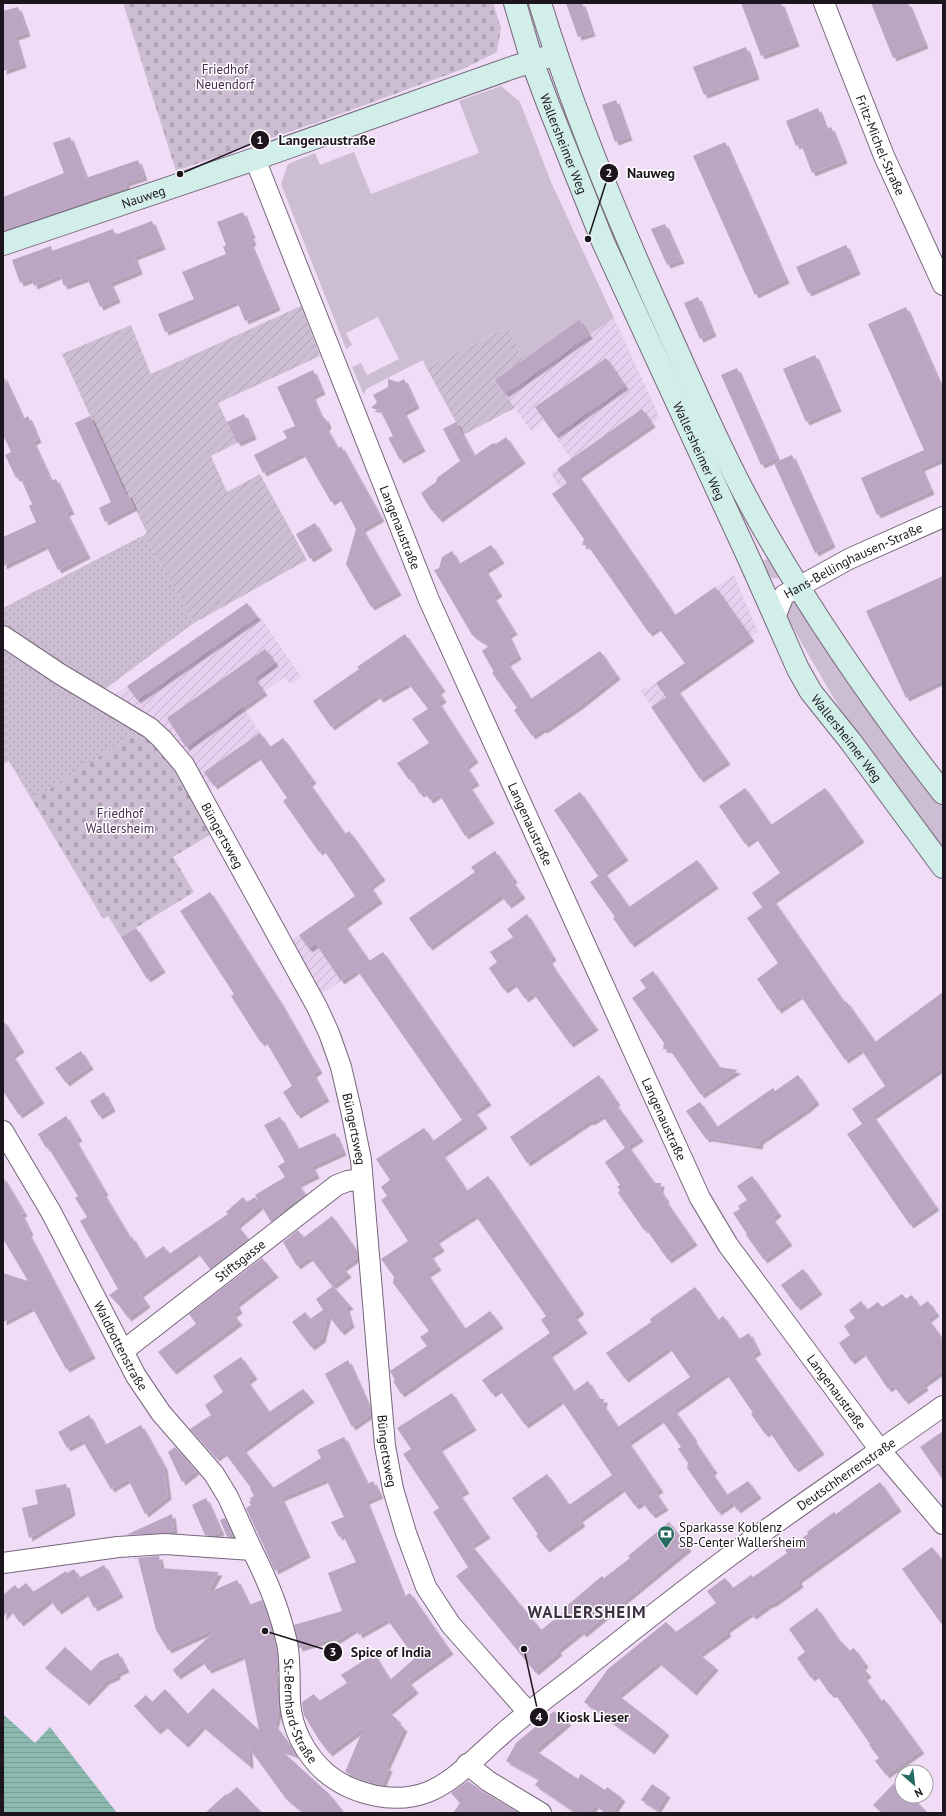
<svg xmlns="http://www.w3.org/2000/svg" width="946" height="1816" viewBox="0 0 946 1816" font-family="'PT Sans',sans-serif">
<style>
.industrial{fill:url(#industrial-furrows)}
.grass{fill:#cdbdd2}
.cemetery{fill:url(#cemetery-stones)}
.park{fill:url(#park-dots)}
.garden{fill:url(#garden-furrows)}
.water{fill:url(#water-rules)}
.building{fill:#bca5c3;filter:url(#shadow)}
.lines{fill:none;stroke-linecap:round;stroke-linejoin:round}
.street-casing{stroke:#77667c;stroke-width:22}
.secondary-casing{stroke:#77667c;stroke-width:24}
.street{stroke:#fff;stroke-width:20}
.secondary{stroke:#d1eee9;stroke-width:22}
.labels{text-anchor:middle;stroke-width:3;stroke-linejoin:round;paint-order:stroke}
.park-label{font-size:13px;fill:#4b2b55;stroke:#fff}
.street-label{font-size:13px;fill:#1c151e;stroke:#fff}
.poi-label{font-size:13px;fill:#1c151e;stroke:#fff;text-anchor:start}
.district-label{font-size:17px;font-weight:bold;letter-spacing:1px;fill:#3f3044;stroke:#fff}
.leader{fill:none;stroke:#1c151e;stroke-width:1.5}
.callout-dot{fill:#1c151e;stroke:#fff;stroke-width:1.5}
.mark-label{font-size:12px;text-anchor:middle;font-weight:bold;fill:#fff}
.callout-label{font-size:14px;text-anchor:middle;font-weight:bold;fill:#1c151e;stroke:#fff;stroke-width:3;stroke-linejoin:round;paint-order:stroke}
</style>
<defs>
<pattern id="industrial-furrows" width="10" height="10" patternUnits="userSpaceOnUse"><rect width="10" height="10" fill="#e7cfef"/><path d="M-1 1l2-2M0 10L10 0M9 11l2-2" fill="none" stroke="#c6b1cc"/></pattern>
<pattern id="cemetery-stones" width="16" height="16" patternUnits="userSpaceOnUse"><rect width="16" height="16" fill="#cdbdd2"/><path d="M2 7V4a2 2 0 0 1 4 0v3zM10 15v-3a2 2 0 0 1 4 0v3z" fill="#afa2b4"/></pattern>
<pattern id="park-dots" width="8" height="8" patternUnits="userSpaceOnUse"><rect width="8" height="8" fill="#cdbdd2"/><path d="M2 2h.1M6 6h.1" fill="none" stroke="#afa2b4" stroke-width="1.8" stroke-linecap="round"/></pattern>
<pattern id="garden-furrows" width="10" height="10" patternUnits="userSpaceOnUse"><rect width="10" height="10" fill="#cdbdd2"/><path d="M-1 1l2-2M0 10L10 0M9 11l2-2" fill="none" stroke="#afa2b4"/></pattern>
<pattern id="water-rules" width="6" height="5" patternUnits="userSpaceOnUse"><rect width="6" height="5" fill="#8cb9b0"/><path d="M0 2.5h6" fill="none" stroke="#789e97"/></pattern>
<filter id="shadow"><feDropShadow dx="3.5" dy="3.5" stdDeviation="0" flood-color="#0004"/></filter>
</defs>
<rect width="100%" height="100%" fill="#f0dcf6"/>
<path class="industrial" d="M614 318 660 418 560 488 551 474 571 459 545 421 531 431 495 380 579 320 589 335Z
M734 575 758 632 652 706 640 691 645 687 649 688 684 663 658 627Z
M247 603 257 617 261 618 301 677 290 684 284 677 243 707 270 747 205 792 111 697Z
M370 886 379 900 344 925 369 961 319 996 289 942Z"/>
<path class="grass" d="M501 86 520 102 551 182 614 318 589 335 579 321 523 360 508 327 426 367 423 360 366 389 364 395 352 367 361 363 367 375 399 359 378 317 346 333 352 345 346 349 281 184 288 164 315 153 320 165 354 152 371 194 479 153 459 101Z
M773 556 785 576C771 582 765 576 759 563Z
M796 597 931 789 943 805V857L886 780 840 709 783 611Z"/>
<path class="cemetery" d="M123 3H493L501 28 497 52 463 69 321 121 176 171Z
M142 729 165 750 213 833 173 857 194 892 121 937 108 916 103 919 32 800Z"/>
<path class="park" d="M144 535 194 623 101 692 3 628V608Z
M3 643 142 729 32 800 9 761 3 764Z"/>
<path class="garden" d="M301 306 320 356 218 403 237 443 211 456 227 492 260 474 307 560 194 623 144 535 147 533 128 494 126 495 62 354 131 325 151 374Z
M508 327 523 360 495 380 515 408 463 435 426 367Z"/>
<path class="water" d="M3 1714 35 1743 50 1727 117 1813H3Z"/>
<path class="building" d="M566 3H582L592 33 578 37Z
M741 3H781L796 43 761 56Z
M871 3H908L925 45 893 58Z
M18 7 27 33 15 37 23 64 3 71V11Z
M746 47 756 76 704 95 693 67Z
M616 100 629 137 615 142 602 105Z
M818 108 826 129 831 127 844 160 812 173 801 144 796 146 786 121Z
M70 137 86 178 138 160 144 177 126 183 127 187 3 231V197L64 173 53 143Z
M725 142 786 280 755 295 693 156Z
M243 212 252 235H250L253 242 250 243 277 307 245 321 237 301 165 332 158 314 194 299 182 272 226 254 223 247 226 245 217 222Z
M152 221 162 246 134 257 139 271 110 283 117 299 100 307 87 278 64 286 60 275 34 286 32 279 20 283 12 260 51 246 52 251 113 229 115 235Z
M665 224 681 260 667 265 651 229Z
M846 245 857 271 808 293 796 267Z
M698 297 713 333 700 339 684 303Z
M906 307 943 391V458L921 468 931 491 877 515 861 478 924 450 868 324Z
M579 320 589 335 505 394 495 380Z
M815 355 838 408 806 422 783 369Z
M606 358 625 386 555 435 535 407Z
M737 368 777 458 761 465 721 375Z
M313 370 322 391 312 396 321 417 325 418 328 424 326 428 338 449 341 446 381 518 362 529 398 592 371 607 346 564 356 529 339 497 331 502 303 453 263 473 254 455 287 438 283 431 295 426 277 387Z
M3 375 23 419 28 416 38 439 33 442 51 481 56 479 71 511 66 513 87 555 58 570 46 545 3 566V537L36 522 29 506 32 504 20 477 16 478 5 455 11 452 3 435Z
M388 379 398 382 404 379 416 405 403 412 422 448 400 460 388 438 393 436 380 410 371 408 377 402 373 395 388 387Z
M642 409 652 424 578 475 675 615 715 587 751 638 675 691 677 690 727 761 700 779 651 707 666 697 656 683 685 663 658 627 649 633 588 546 582 545 584 539 552 494 567 483 557 469Z
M244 414 253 436 237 443 227 422Z
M90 416 126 495 128 494 134 507 105 522 99 508 111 502 75 423Z
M456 422 474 456 493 443 496 444 506 437 522 460 439 519 433 511 431 510 421 493 436 482 437 478 460 461 443 429Z
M792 455 832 544 815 553 774 463Z
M315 523 329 547 310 559 296 534Z
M491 545 501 560 485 570 499 593 493 597 514 631 508 635 518 656 507 663 531 699 600 651 617 676 579 706 544 730 542 729 532 736 514 710 517 708 492 673 494 672 482 651 489 646 472 635 434 570 439 568 442 557 452 551 459 564Z
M943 576V680L906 698 866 611Z
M247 603 257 617 137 700 127 686Z
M405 634 442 688 438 691 443 699 436 704 438 702 475 759 466 766 476 782 469 786 491 820 465 836 439 794 430 800 424 792 420 794 411 779 409 780 397 763 429 743 412 719 428 709 408 683 380 699 377 695 331 727 313 701 359 669 357 667Z
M265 649 275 663 254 678 264 692 186 747 167 718Z
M260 733 270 747 283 738 313 780 309 783 345 834 349 831 382 877 370 886 379 900 344 925 369 961 383 952 488 1102 474 1111 484 1125 442 1154 467 1191 488 1176 581 1311 574 1316 584 1330 549 1354 574 1391 588 1381 599 1399H604L603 1405 618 1427 690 1377 669 1347 625 1379 606 1353 651 1322 650 1319 695 1287 718 1320 723 1316 739 1339 749 1333 758 1351 752 1355 821 1451 795 1469 769 1431 765 1434 751 1414 753 1413 726 1373 674 1410 694 1438 691 1440 693 1439 714 1470 711 1472 727 1495 748 1481 758 1495 737 1510 732 1502 718 1512 687 1468 688 1463 678 1449 681 1447 661 1419 628 1442 660 1489 655 1492 665 1507 652 1515 642 1502 635 1506 622 1488 579 1519 582 1523 546 1549 536 1536 538 1534 512 1498 547 1474 569 1505 612 1475 561 1400 525 1425 499 1389 492 1394 482 1380 550 1333 541 1320 546 1316 475 1215 436 1240 441 1248 430 1255 438 1267 427 1274 465 1329 490 1311 500 1325 401 1394 393 1381 395 1380 390 1371 427 1346 420 1337 429 1331 393 1283 394 1277 381 1259 408 1241 381 1200 387 1196 381 1187 390 1180 376 1159 424 1128 433 1141 462 1120 357 970 341 981 316 944 309 949 299 935 355 896 323 849 319 852 283 801 287 798 258 756 214 786 204 772Z
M745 788 771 825 825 788 861 839 773 900 844 1002 846 1001 875 1042 943 992V1067L864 1122 873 1116 936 1207 910 1225 847 1134 862 1124 852 1109 885 1086 861 1049 845 1060 800 995 778 1010 757 979 778 963 747 918 764 906 762 907 752 893 780 873 755 837 745 844 719 806Z
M580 792 625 857 598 876 554 810Z
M495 851 514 879 512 881 522 895 508 905 501 895 429 947 409 918 475 872 471 867Z
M697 860 715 885 631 944 613 918 615 917 590 882 604 872 629 907Z
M210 892 280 1002 319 1070 313 1074 326 1098 297 1115 283 1092 292 1086 265 1040 261 1043 231 996 234 994 180 911Z
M527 914 553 957 549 960 553 967 595 1027 570 1044 533 993 525 999 514 983 504 990 489 968 497 962 490 952 513 937 507 929Z
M136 928 162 969 147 979 121 937Z
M653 971 719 1067 738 1070 701 1095 670 1050 663 1049 664 1043 632 998 646 988 640 980Z
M3 1020 21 1049 12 1055 41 1100 19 1115 3 1091Z
M81 1051 90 1066 66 1083 55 1068Z
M599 1075 617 1102 615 1103 640 1138 625 1148 602 1115 591 1122 589 1121 527 1163 510 1137Z
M798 1075 816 1101 807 1109 760 1141 759 1146 709 1138 706 1139 686 1111 700 1102 717 1127 773 1088 775 1091Z
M104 1092 112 1108 99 1116 90 1101Z
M66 1116 79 1138 75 1140 105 1192 103 1193 130 1238 132 1237 145 1259 164 1246 169 1254 228 1214 226 1212 243 1197 247 1202 255 1197 261 1205 237 1225 248 1239 210 1269 197 1252 140 1294 147 1304 128 1318 118 1304 109 1295 118 1289 80 1221 87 1217 75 1198 78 1196 48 1147 46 1148 38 1134Z
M280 1117 298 1149 335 1133 343 1152 312 1166 316 1175 298 1184 305 1194 282 1210 284 1212 271 1222 255 1195 285 1177 278 1166 285 1162 264 1125Z
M628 1146 654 1183H661L660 1190 666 1199 665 1200 694 1242 668 1260 646 1229 644 1230 618 1193 620 1190 617 1187 620 1185 605 1162Z
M752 1176 778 1213 772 1218 789 1242 764 1260 746 1235 747 1234 733 1213 740 1209 738 1206 747 1200 737 1186Z
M3 1177 24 1213 21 1214 30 1232 28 1233 92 1355 66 1369 32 1307 3 1322V1273L28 1281 3 1239Z
M332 1216 357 1251 358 1257 343 1268 348 1274 332 1286 310 1257 297 1266 283 1242 298 1230 303 1238Z
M262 1258 275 1274 236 1304 239 1310 233 1314 239 1322 173 1371 158 1352 196 1324 189 1314Z
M803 1269 819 1291 797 1307 781 1285Z
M333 1286 350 1306 346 1308 351 1324 341 1332 328 1315 322 1339 311 1347 292 1322 305 1312 310 1319 323 1310 316 1299Z
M902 1294 906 1299 912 1295 919 1307 928 1301 936 1313 928 1319 943 1340V1370L923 1384 925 1387 905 1401 893 1385 888 1389 863 1352 851 1361 839 1343 850 1335 844 1326 855 1318 849 1310 861 1301 867 1310 878 1302 882 1307Z
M241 1357 254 1376 247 1381 269 1412 303 1389 311 1399 243 1449 273 1488 321 1458 317 1450 344 1437 367 1484 373 1481 380 1495 366 1501 404 1597 410 1593 450 1651 408 1681 415 1690 388 1712 398 1720 397 1722 404 1728 386 1767 389 1768 382 1785 368 1782 345 1772 364 1727 329 1753 319 1740 304 1715 303 1710 302 1702 314 1694 319 1701 347 1683 341 1675 374 1654 390 1680 415 1658 387 1619 359 1635 356 1628 334 1642 333 1638 299 1648 294 1625 342 1611 328 1573 356 1562 343 1535 339 1537 331 1522 344 1517 326 1479 281 1498 307 1554 275 1571 246 1508 251 1505 249 1502 251 1500 250 1498 254 1496 250 1489 251 1488 224 1452 216 1458 190 1429 211 1415 205 1405 223 1392 213 1376Z
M348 1360 370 1409 371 1414 352 1427 325 1374Z
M452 1393 473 1427 439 1448 466 1490 459 1494 487 1535 471 1545 541 1630 565 1611 563 1609 602 1576 604 1578 630 1558 628 1556 669 1522 688 1548 583 1634 581 1631 557 1650 559 1652 535 1672 456 1576 468 1567 433 1512 439 1508 403 1454 411 1449 397 1428Z
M89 1415 105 1445 141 1425 164 1466 168 1496 145 1514 128 1479 111 1489 82 1440 67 1448 58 1432Z
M943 1431V1480L920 1447Z
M175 1447 196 1471 182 1482 168 1452Z
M880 1482 898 1508 798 1580 800 1584 772 1604 771 1603 753 1616 750 1613 726 1630 728 1633 699 1654 715 1667 693 1692 658 1662 618 1695 666 1732 651 1751 584 1702 608 1669 666 1622 676 1632 716 1603 707 1591 725 1578 733 1588 751 1575 753 1577 787 1553 785 1550 808 1534 807 1532 834 1512 836 1514Z
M66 1484 72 1512 29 1538 22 1508 38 1504 35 1490Z
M206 1498 221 1532 210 1536 205 1535 192 1505Z
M172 1514 174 1530 166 1533 126 1535Z
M225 1518 234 1537H227L220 1520Z
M932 1547 943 1562V1626L902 1569Z
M159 1556 161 1566 158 1568 219 1572 207 1593 237 1580 249 1605 262 1600 273 1634 278 1658V1668H274L279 1710 275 1725 290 1745 296 1755 281 1750 329 1794 344 1813H303L286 1799 249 1748 250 1766 202 1726 185 1744 164 1725 157 1731 134 1706 146 1695 152 1702 165 1689 188 1714 213 1688 259 1730 244 1655 208 1670 202 1660 177 1676 173 1670 219 1627 168 1650 156 1630 138 1558 135 1559 134 1558Z
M104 1565 120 1594 94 1608 86 1592 58 1611 50 1599 20 1623 10 1609 3 1617V1595L15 1585 18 1589 26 1583 33 1592 66 1571 67 1573 74 1569 79 1578Z
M817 1608 840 1642 843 1643 849 1651 854 1648 865 1664 862 1667 868 1674 864 1677 881 1701 884 1699 921 1750 886 1775 875 1761 879 1758 869 1745 870 1744 835 1694H830L816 1674 811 1678 797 1658 805 1652 789 1629Z
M65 1647 91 1671 100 1661 118 1653 126 1669 117 1673V1676L106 1681 86 1702 45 1668Z
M554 1711 568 1722 535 1750 578 1779 581 1774 605 1790 607 1787 622 1798 612 1813H606L595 1805 590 1813H576L535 1785 539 1779 506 1761 516 1743Z
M902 1775V1796H911L928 1813H882L873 1805Z
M468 1781 482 1791 519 1813H453L460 1803 451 1793Z
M652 1784 667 1794 657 1810 641 1800Z
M237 1787 262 1813H205L226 1794 227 1795Z"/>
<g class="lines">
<g class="street-casing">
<g id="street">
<path id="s1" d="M824 3 884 156 943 285"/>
<path id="s2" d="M255 159 429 600 700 1198 728 1245 880 1450 943 1524"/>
<path id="s3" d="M775 617 784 595 849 559 943 517"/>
<path id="s4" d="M3 636 60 674 150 728 162 739 184 765 317 1007 329 1033 341 1067 351 1110 361 1160 385 1446 393 1489 406 1533 426 1587 451 1625 528 1712"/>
<path id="s5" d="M3 1131 51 1212 136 1376 161 1413 214 1474 228 1497 252 1550"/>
<path id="s6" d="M123 1351 337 1185 348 1181 362 1179"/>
<path id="s7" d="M3 1563 118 1547 165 1544 252 1550C267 1579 280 1610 287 1643 291 1662 289 1683 290 1702 292 1729 305 1754 325 1772 352 1795 395 1805 428 1792 455 1781 477 1756 499 1737 521 1717 545 1699 569 1681 621 1640 673 1598 727 1558 798 1506 871 1457 943 1406"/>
<path d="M467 1764 488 1781 541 1813"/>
</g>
</g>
<g class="secondary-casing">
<g id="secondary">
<path id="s8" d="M515 3 532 61 548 104 603 242 750 561 798 669 811 692 851 742 943 867"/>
<path d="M540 3C572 108 613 208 658 308 693 385 726 465 769 538 821 627 880 712 943 793"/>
<path id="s9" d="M3 244 255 159 514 67 547 57"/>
</g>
</g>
<use href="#street" class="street"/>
<use href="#secondary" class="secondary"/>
</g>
<defs>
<g id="bank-pin" transform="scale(0.9)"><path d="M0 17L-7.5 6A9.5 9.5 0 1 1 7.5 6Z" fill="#266c62" stroke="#fff"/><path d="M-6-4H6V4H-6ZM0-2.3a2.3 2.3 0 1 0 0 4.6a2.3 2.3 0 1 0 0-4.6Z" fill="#fff"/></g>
</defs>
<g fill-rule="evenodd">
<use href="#bank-pin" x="666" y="1534"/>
</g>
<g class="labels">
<g class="park-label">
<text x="225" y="74">Friedhof<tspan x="225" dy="15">Neuendorf</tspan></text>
<text x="120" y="818">Friedhof<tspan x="120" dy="15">Wallersheim</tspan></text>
</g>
<g class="street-label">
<text dy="5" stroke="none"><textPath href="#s8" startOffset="149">Wallersheimer Weg</textPath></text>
<text dy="5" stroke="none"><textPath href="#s1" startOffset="153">Fritz-Michel-Straße</textPath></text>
<text dy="5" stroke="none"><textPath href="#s9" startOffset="148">Nauweg</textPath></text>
<text dy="5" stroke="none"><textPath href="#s8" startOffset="485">Wallersheimer Weg</textPath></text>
<text dy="5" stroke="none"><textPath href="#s2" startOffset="396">Langenaustraße</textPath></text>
<text dy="5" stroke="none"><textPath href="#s3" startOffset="101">Hans-Bellinghausen-Straße</textPath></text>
<text dy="5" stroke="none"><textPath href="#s8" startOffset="809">Wallersheimer Weg</textPath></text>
<text dy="5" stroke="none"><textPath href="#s2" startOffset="720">Langenaustraße</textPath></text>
<text dy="5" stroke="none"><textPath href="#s4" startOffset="304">Büngertsweg</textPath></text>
<text dy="5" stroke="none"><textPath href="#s2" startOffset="1044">Langenaustraße</textPath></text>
<text dy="5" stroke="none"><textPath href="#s4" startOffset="628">Büngertsweg</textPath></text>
<text dy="5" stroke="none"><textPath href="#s6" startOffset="148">Stiftsgasse</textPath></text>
<text dy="5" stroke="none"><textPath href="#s5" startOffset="245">Waldbottenstraße</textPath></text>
<text dy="5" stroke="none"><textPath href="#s2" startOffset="1368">Langenaustraße</textPath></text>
<text dy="5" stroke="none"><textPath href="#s4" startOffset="952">Büngertsweg</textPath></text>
<text dy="5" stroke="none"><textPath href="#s7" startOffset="1125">Deutschherrenstraße</textPath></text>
<text dy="5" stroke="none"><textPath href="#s7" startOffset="420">St.-Bernhard-Straße</textPath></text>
</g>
<g class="poi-label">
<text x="679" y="1532">Sparkasse Koblenz<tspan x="679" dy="15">SB-Center Wallersheim</tspan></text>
</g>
<g class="district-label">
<text x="587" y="1618">WALLERSHEIM</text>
</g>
</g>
<path class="leader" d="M180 174L260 140M588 239L609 173M265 1631L333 1652M524 1649L539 1717"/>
<g class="callout-dot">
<circle cx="180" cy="174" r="4"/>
<circle cx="588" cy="239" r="4"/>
<circle cx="265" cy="1631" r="4"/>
<circle cx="524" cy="1649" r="4"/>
<circle cx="260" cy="140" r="10"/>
<circle cx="609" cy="173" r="10"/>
<circle cx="333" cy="1652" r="10"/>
<circle cx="539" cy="1717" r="10"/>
</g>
<g class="mark-label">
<text x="260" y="144">1</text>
<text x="609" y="177">2</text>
<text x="333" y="1656">3</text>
<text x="539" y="1721">4</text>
</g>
<g class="callout-label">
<text x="327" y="145">Langenaustraße</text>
<text x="651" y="178">Nauweg</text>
<text x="391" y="1657">Spice of India</text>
<text x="593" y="1722">Kiosk Lieser</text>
</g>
<rect width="946" height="1816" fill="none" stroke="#1c151e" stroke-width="8"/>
<g transform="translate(914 1784) rotate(152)"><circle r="19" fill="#ffffff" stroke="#a4a1a5"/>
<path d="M0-3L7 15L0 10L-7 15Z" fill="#266c62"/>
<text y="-6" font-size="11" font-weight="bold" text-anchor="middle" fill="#1c151e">N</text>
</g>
</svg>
